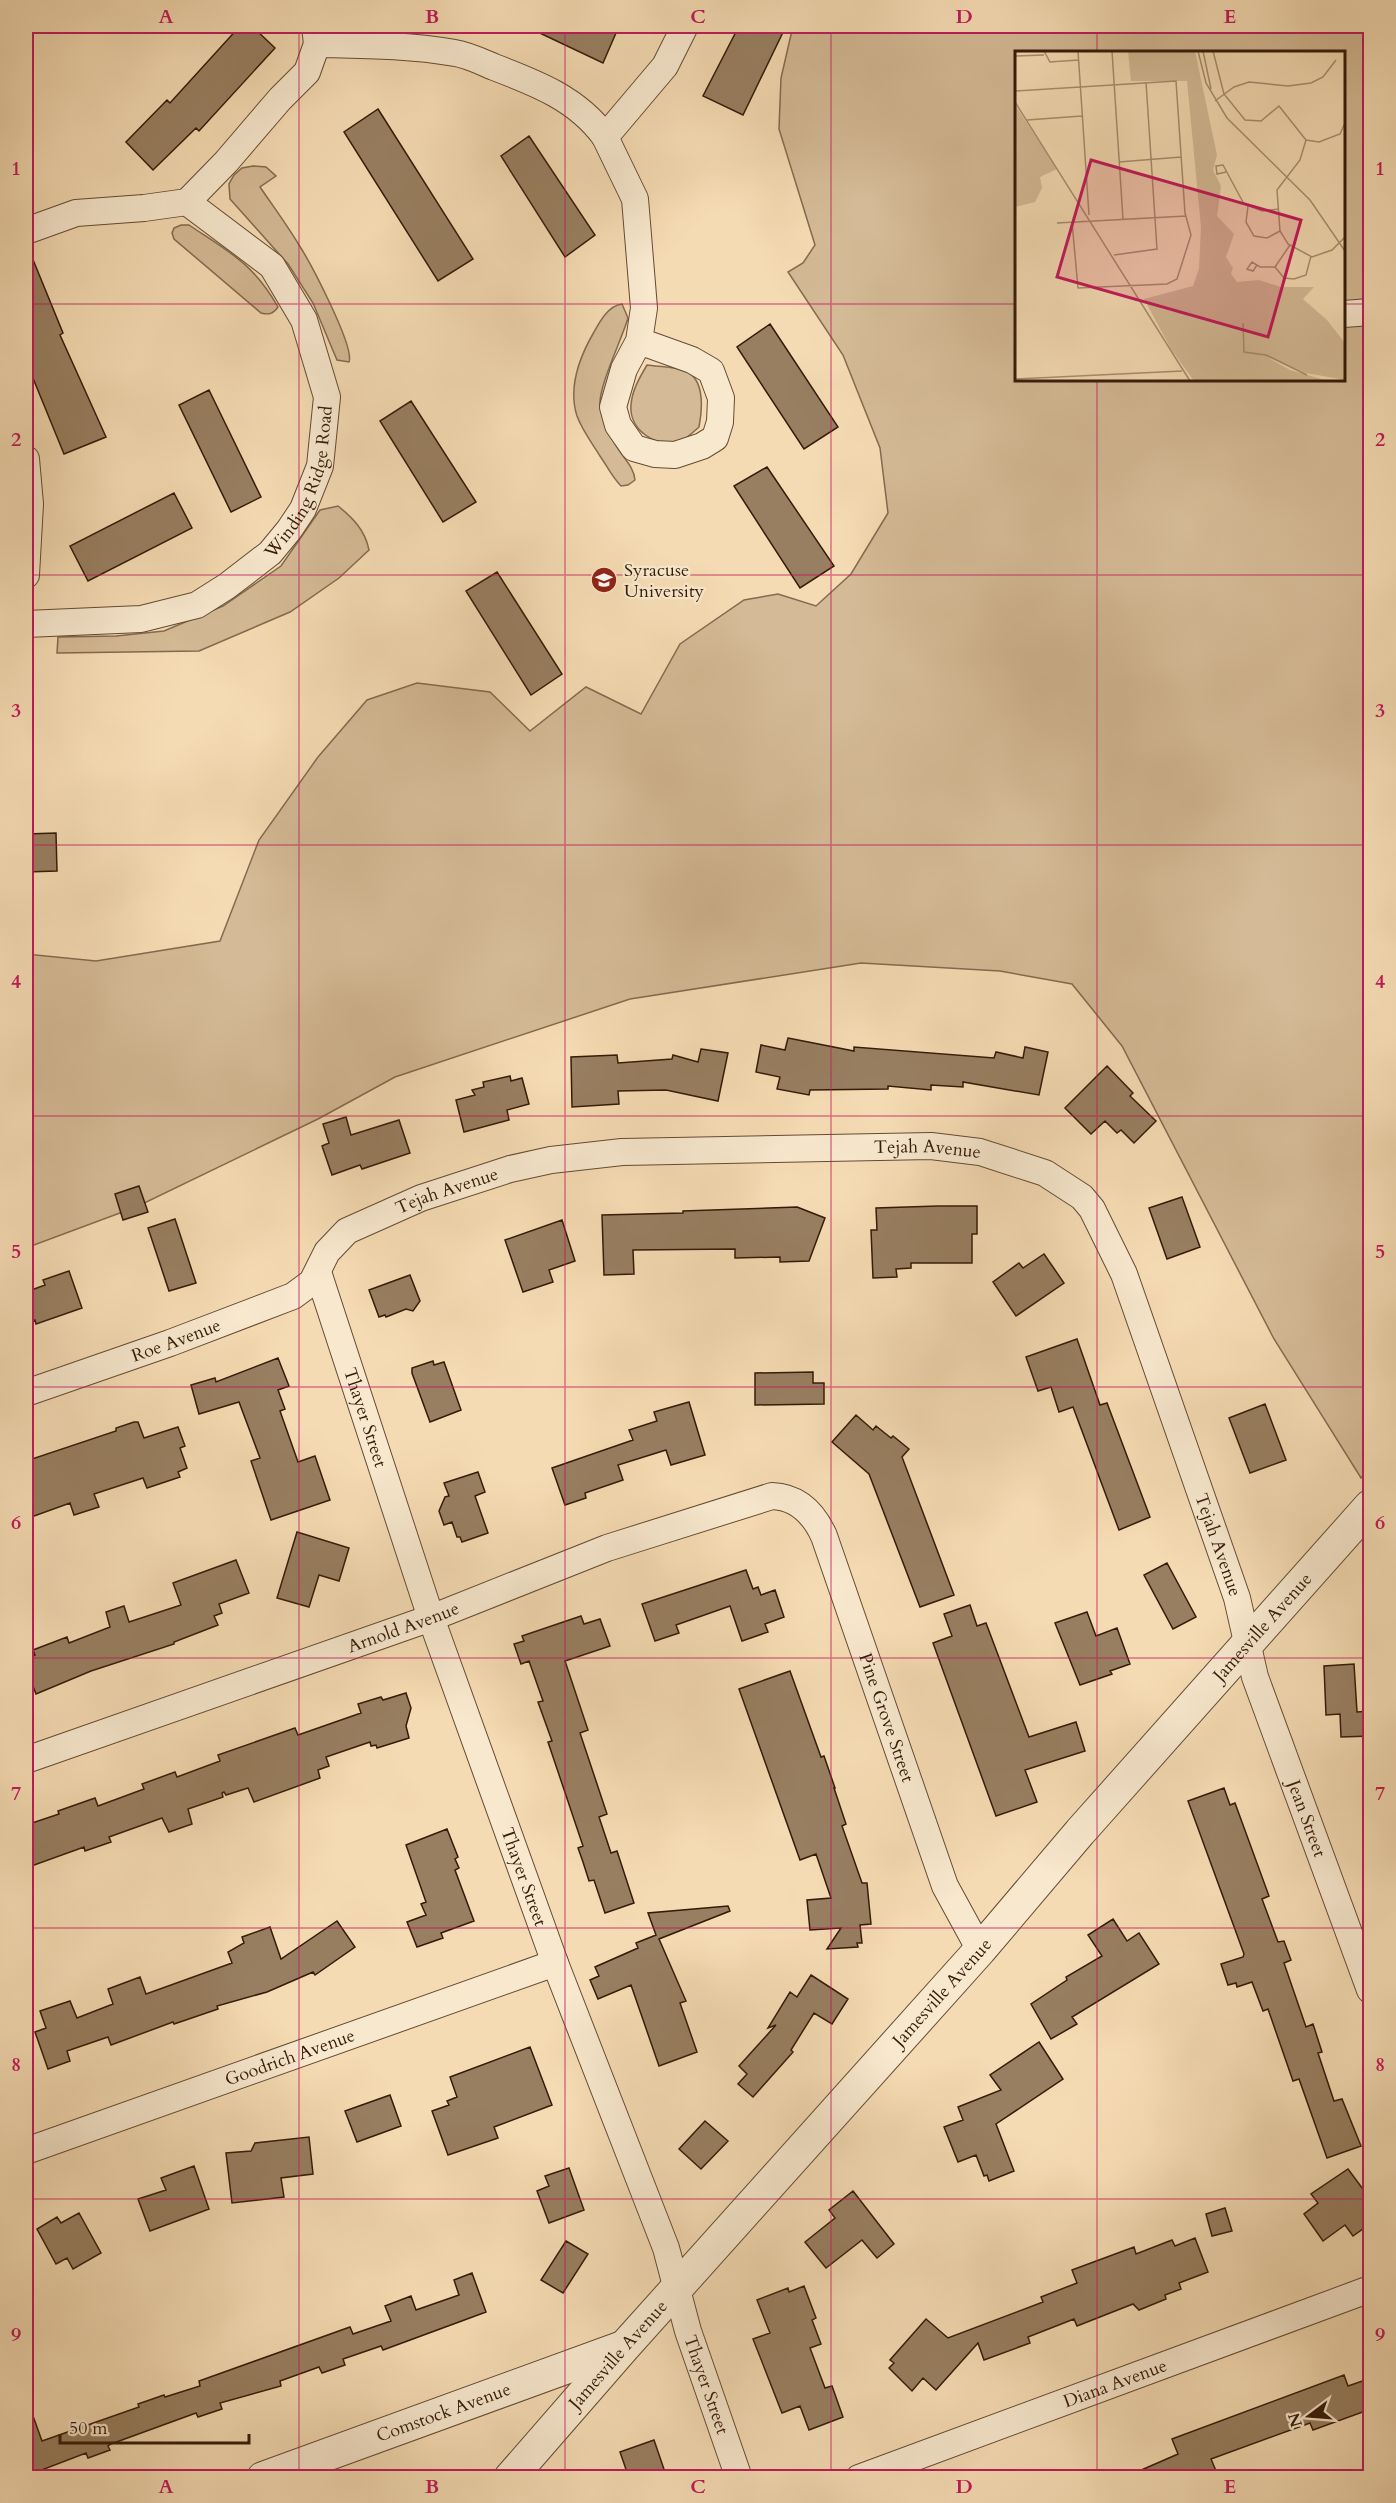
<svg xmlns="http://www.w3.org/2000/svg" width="1396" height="2503" viewBox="0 0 1396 2503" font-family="Cardo,serif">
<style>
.green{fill:#d4ba96;stroke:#846a4f;stroke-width:1.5;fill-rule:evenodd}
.building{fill:#987f61;stroke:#341b08;stroke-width:1.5}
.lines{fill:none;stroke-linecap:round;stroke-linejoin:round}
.minor-casing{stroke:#644b33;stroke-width:28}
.tertiary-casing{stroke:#644b33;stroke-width:34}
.minor{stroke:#f8e8ce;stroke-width:26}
.tertiary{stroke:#f8e8ce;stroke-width:32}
.grid{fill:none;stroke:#c2185b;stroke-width:1.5;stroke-opacity:0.55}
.labels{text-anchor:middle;stroke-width:4.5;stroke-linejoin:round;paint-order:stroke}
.street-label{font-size:18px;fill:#341b08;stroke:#f8e8ce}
.poi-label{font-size:18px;fill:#341b08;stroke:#f8e8ce;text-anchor:start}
.inset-road{fill:none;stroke:#a88e6f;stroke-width:1.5}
.view{fill:#c2185b;fill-opacity:0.15;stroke:#c2185b;stroke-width:3}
.inset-edge{fill:none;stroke:#341b08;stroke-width:3}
.neatline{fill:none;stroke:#c2185b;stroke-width:2}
.grid-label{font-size:20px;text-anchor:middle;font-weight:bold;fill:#c2185b}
</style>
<rect width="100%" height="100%" fill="#f5dbb3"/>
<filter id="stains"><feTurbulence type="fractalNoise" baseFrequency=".00333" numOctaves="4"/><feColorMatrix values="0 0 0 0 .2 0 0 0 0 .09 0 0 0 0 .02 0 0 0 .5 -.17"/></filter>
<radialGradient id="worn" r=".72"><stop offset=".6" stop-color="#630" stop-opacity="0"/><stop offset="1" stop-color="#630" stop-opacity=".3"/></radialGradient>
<path class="green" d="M793 26H1370V1467L1361 1478 1274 1339 1122 1046 1072 984 1000 971 861 963 630 999 395 1077 318 1119 136 1207 26 1248V954L96 961 220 941 259 840 318 757 367 700 417 683 490 692 530 731 586 687 641 714 680 644 744 600 778 594 816 606 851 574 888 513 880 448 843 355 788 272 803 263 815 245 779 129 781 78ZM1016 52H1344V380H1016Z
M253 166 266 167 276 176 260 187C273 206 287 225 299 245 310 262 355 347 349 362L337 360 313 303 288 264 230 199 229 184 234 175 242 168Z
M181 225H189C229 252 253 263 278 307 273 314 269 315 261 313L174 239 172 233 174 228Z
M622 304 628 318C622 339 598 387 600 406 602 418 608 430 613 440 619 454 634 465 635 480L628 485 621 486C612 477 607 466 600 456 592 443 582 430 577 416 568 388 580 356 594 332 600 321 608 306 622 304Z
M647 365C659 367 678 366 689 373 705 383 702 412 699 427 693 432 687 439 680 441 655 448 629 430 631 405 632 390 640 377 647 365Z
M338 506C353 518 365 530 369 550L339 578 290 612 199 651 57 653 58 637 116 636 164 631 223 606 281 566 320 510Z"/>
<path class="building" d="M240 26H252L275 48 199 131 196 128 153 170 126 142 167 100 170 103Z
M525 26H619L603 63Z
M739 26H786L743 115 703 96Z
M378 109 473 259 438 281 344 132Z
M529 136 595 235 565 257 501 156Z
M27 245 63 333 60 335 106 437 64 454 26 361V246Z
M770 324 838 427 804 449 737 347Z
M209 390 261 497 231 512 179 405Z
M411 401 476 502 443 522 380 421Z
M767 467 834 566 800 588 734 486Z
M174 493 192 528 88 581 70 546Z
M497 572 562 674 531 695 466 591Z
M56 833 57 871 26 872V834Z
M788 1038 854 1051V1047L994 1058 996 1052 1023 1058 1025 1047 1048 1052 1039 1095 963 1082V1087L931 1085V1090L888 1086V1089L810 1090 809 1095 777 1089 780 1077 756 1072 761 1045 785 1050Z
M701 1049 728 1053 718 1101 666 1090 618 1091 619 1104 572 1107 571 1057 617 1055 618 1063 672 1059 673 1055 698 1062Z
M1107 1066 1133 1093 1130 1096 1156 1121 1134 1143 1121 1130 1117 1133 1105 1121 1091 1134 1065 1108Z
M510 1076 511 1081 522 1078 529 1104 507 1110 509 1120 464 1132 456 1100 475 1095 472 1090 484 1087 483 1082Z
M346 1117 351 1135 399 1120 410 1153 362 1169 360 1165 332 1175 322 1146 329 1143 323 1124Z
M139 1186 148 1212 123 1220 115 1194Z
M1182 1197 1200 1247 1167 1259 1149 1208Z
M938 1206H977V1234H972V1263H911V1268L896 1269 897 1277 873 1278 871 1230H877L876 1208Z
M797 1207 825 1218 809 1261 780 1262V1257L735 1258V1249L633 1250 634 1274 604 1275 602 1215 683 1213V1211Z
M175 1219 196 1283 169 1291 148 1228Z
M562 1220 575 1261 549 1270 553 1282 523 1292 505 1240Z
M1044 1254 1064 1283 1016 1316 993 1282 1019 1263 1023 1268Z
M69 1271 82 1308 36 1324 35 1320 26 1324V1292L45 1285 43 1280Z
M410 1275 420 1301 413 1311 406 1309 386 1317 385 1315 379 1317 369 1290Z
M1077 1339 1100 1405 1107 1403 1150 1517 1119 1530 1073 1407 1059 1412 1051 1387 1038 1391 1026 1357Z
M278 1358 289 1386 278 1390 285 1409 280 1411 298 1462 315 1456 330 1500 271 1520 251 1461 260 1458 239 1402 199 1414 191 1385 215 1378 216 1382Z
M433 1361 434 1365 444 1362 461 1410 430 1422 412 1373V1368Z
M813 1372V1383H824V1404L755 1405V1373Z
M689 1402 705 1455 671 1465 666 1450 618 1465 623 1480 585 1493 586 1498 565 1505 552 1468 633 1440 629 1430 657 1421 654 1412Z
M1265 1404 1286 1460 1250 1473 1229 1418Z
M856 1415 873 1430 876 1426 891 1438 893 1436 909 1449 902 1457 954 1595 920 1607 869 1474 832 1442Z
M134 1422H138L144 1438 178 1427 185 1446 180 1448 187 1468 178 1472 180 1477 147 1488 143 1478 94 1494 99 1507 74 1515 70 1503 26 1519V1461L116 1431V1428Z
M478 1472 485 1492 475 1496 488 1533 462 1542 460 1537H457L452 1522 444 1525 439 1511 445 1497 449 1496 444 1483Z
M297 1532 349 1548 339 1581 319 1575 309 1607 277 1598Z
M236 1560 249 1593 219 1604 222 1613 214 1616 218 1625 174 1642V1644L91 1671 36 1694 26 1668V1659L35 1655 33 1650 67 1637 69 1643 110 1627 106 1612 124 1606 129 1622 181 1605 173 1583Z
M1167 1563 1196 1617 1173 1629 1144 1575Z
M746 1570 753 1589 758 1587 761 1595 775 1590 784 1617 765 1624 768 1632 742 1641 730 1606 676 1625 679 1633 655 1641 642 1604Z
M970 1605 977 1626 986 1623 1029 1737 1076 1722 1085 1751 1025 1770 1037 1802 996 1816 933 1643 952 1636 944 1614Z
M1087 1612 1096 1636 1117 1628 1130 1664 1110 1671 1112 1674 1080 1685 1055 1623Z
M581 1616 584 1624 600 1619 610 1646 565 1661 588 1730 580 1733 607 1814 599 1817 611 1853 617 1851 634 1903 605 1913 594 1880 589 1881 583 1862 578 1848 583 1846 548 1742 552 1741 538 1702 543 1701 529 1661 521 1664 514 1644 524 1641 522 1636Z
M1354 1664 1357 1712 1371 1711V1736L1341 1737 1340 1714 1326 1715 1324 1666Z
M790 1671 821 1757 824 1756 835 1788H834L846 1824 842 1826 862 1883H867L871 1924 860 1925 862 1943H857L858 1947 827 1949 841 1928 810 1930 807 1900 831 1898 816 1854 800 1860 739 1689Z
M406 1693 411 1708 406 1726 409 1738 377 1748 376 1745 371 1746 370 1742 326 1757 329 1766 318 1770 320 1778 254 1802 248 1788 226 1795 224 1792 222 1793 223 1797 188 1809 192 1824 169 1832 162 1818 109 1837 111 1842 85 1851 84 1847 26 1868V1825L59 1814 58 1811 95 1798 98 1806 144 1789 142 1784 175 1772 177 1777 220 1761 218 1755 295 1728 298 1735 361 1713 358 1704 381 1697 383 1700Z
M1224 1788 1230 1805 1235 1803 1269 1896 1262 1899 1278 1942 1284 1941 1291 1960 1284 1963 1306 2027 1313 2024 1322 2052 1318 2053 1334 2101 1342 2099 1361 2146 1327 2158 1299 2079 1293 2081 1268 2009 1263 2011 1252 1982 1237 1987 1236 1983 1228 1985 1221 1964 1243 1957 1244 1954 1188 1801Z
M447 1829 458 1857 455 1859 459 1868 455 1870 474 1921 441 1933 443 1938 417 1947 407 1922 426 1915 421 1904 426 1902 406 1845Z
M728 1906 730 1911 659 1939 686 2001 680 2003 697 2052 659 2066 631 1985 598 1999 590 1980 599 1976 595 1967 638 1948 636 1943 656 1935 648 1913Z
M1113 1919 1127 1941 1139 1933 1159 1964 1072 2017 1077 2024 1051 2039 1031 2004 1067 1980 1066 1977 1102 1956 1088 1935Z
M337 1921 355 1947 315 1975 313 1972 267 1992 217 2006 218 2009 174 2024 173 2022 111 2045 108 2037 67 2051 70 2061 48 2069 35 2032 46 2028 40 2011 70 2001 77 2018 113 2004 108 1989 140 1977 146 1994 232 1963 228 1952 244 1943 242 1937 270 1927 281 1959Z
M811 1975 848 1999 832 2024 814 2013 791 2050 793 2052 753 2097 738 2084 747 2074 739 2066 776 2025 768 2028 790 1992 797 1997Z
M1039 2042 1063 2079 996 2124 1014 2171 989 2181 987 2175 984 2176 976 2155 958 2162 944 2127 963 2120 958 2107 1001 2090 990 2075Z
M530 2047 552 2105 494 2127 498 2138 448 2155 432 2111 449 2105 447 2101 457 2097 450 2077Z
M390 2095 401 2126 357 2142 345 2111Z
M705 2121 728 2141 701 2169 679 2149Z
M309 2137 313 2174 281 2178 284 2197 232 2203 226 2153 251 2151 255 2143Z
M194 2166 209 2209 150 2231 138 2199 166 2190 161 2178Z
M569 2168 584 2210 549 2223 537 2191 549 2186 545 2176Z
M1348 2169 1371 2200V2223L1353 2236 1345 2225 1323 2241 1304 2214 1318 2203 1311 2194Z
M853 2191 894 2244 877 2258 862 2240 826 2268 805 2242 835 2218 829 2210Z
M1225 2208 1232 2231 1212 2236 1206 2214Z
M79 2213 101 2253 73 2269 67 2258 56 2264 37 2229 57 2217 61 2223Z
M1195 2238 1208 2272 1179 2283 1181 2289 1165 2295 1166 2299 1139 2310 1133 2304 1077 2326 1074 2319 1028 2337 1030 2343 984 2360 978 2343 936 2390 923 2378 912 2391 889 2368 894 2363 890 2360 926 2319 948 2338 1043 2302 1041 2297 1077 2283 1072 2270 1134 2247 1136 2254 1172 2240 1175 2246Z
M566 2241 588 2254 563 2293 541 2280Z
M472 2273 486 2312 383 2350 381 2346 343 2359 345 2365 322 2373 319 2367 280 2381 281 2386 220 2403 222 2409 198 2417 196 2413 111 2444 108 2446 110 2450 88 2458 86 2453 26 2476V2402H28L42 2441 139 2407 138 2404 164 2395 165 2397 200 2386 199 2381 350 2327 353 2334 391 2321 385 2306 411 2296 416 2310 459 2295 454 2280Z
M804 2286 816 2318 812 2320 821 2344 810 2348 825 2388 832 2386 843 2417 809 2430 800 2406 782 2413 753 2339 770 2333 757 2300 788 2288 789 2292Z
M1344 2375 1348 2386 1371 2378V2409L1313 2430 1310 2423 1211 2459 1219 2478H1123L1178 2454 1172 2439Z
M654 2440 667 2478H629L620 2452Z"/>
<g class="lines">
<g class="minor-casing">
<g id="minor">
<path d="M317 44C363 45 410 45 455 53 468 55 482 62 494 67 536 83 578 99 605 137"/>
<path d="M26 231 76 213 144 208 187 202 226 162 280 99 307 72 317 44 315 26"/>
<path d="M1344 314 1370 312"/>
<path d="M639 341 692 360 711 371 721 398 720 422 715 438 702 446 675 455 655 454 634 448 618 425 613 407 624 369 639 341 644 308 635 199 605 137 665 66 685 26"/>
<path d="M26 459 30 504 26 575"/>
<path id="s1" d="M26 624 141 619 197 605 227 586 270 553 289 530 303 509 320 466 327 397 304 320 272 266 187 202"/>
<path id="s2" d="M318 1272 431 1618 555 1963 666 2248 688 2331 739 2478"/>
<path id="s3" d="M26 1393 170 1343 293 1296 312 1282 327 1252 347 1231 421 1198 510 1169 551 1160 622 1152 931 1146 980 1152 1045 1173 1082 1197 1092 1209 1124 1274 1237 1598 1255 1677 1370 1990"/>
<path id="s4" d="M26 1760 431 1618 607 1548 772 1496C798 1497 814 1514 824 1536L945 1886 980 1950"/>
<path id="s5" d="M26 2151 555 1963"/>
<path id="s6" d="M859 2478 1370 2289"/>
</g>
</g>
<g class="tertiary-casing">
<g id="tertiary">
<path id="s7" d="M263 2478 620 2348"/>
<path id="s8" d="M510 2478 624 2347 980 1950 1080 1832 1370 1506"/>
</g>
</g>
<use href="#minor" class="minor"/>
<use href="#tertiary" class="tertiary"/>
</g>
<path class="grid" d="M299 26V2478M565 26V2478M831 26V2478M1097 26V52M26 304H1016M1344 304H1370M1097 380V2478M26 575H1370M26 845H1370M26 1116H1370M26 1387H1370M26 1658H1370M26 1928H1370M26 2199H1370"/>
<defs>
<g id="university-disc" transform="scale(1.35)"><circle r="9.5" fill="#8f2418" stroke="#f8e8ce"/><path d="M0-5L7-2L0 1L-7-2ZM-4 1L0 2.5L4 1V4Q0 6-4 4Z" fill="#fff"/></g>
</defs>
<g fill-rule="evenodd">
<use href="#university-disc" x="604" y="580"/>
</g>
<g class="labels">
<g class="street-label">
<text dy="6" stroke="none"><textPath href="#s1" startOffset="342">Winding Ridge Road</textPath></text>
<text dy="6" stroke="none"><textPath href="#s3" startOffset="964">Tejah Avenue</textPath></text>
<text dy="6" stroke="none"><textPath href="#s3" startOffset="478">Tejah Avenue</textPath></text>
<text dy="6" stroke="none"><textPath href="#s3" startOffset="159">Roe Avenue</textPath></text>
<text dy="6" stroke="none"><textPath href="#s2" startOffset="153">Thayer Street</textPath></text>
<text dy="6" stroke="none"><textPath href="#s3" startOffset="1504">Tejah Avenue</textPath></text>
<text dy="6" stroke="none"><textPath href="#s4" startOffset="400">Arnold Avenue</textPath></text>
<text dy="6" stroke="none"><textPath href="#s8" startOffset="1136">Jamesville Avenue</textPath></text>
<text dy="6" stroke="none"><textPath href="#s4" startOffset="1053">Pine Grove Street</textPath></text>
<text dy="6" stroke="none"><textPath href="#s3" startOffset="1792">Jean Street</textPath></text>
<text dy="6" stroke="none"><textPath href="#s2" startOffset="639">Thayer Street</textPath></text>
<text dy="6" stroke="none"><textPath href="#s8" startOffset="650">Jamesville Avenue</textPath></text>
<text dy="6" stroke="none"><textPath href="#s5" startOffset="280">Goodrich Avenue</textPath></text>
<text dy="6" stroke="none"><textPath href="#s8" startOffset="164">Jamesville Avenue</textPath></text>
<text dy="6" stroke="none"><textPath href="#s6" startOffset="273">Diana Avenue</textPath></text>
<text dy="6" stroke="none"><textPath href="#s2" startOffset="1179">Thayer Street</textPath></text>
<text dy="6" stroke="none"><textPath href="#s7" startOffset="192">Comstock Avenue</textPath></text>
</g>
<g class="poi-label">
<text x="624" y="576">Syracuse<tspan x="624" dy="21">University</tspan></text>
</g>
</g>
<g transform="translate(1015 51)">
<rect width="330" height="330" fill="#f5dbb3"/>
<path d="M113 0H180L202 104 198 119 206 135 202 165 219 183 211 206 218 217 216 223 222 231 244 229 266 236H299L288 248 312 269 330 292V329L291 322 252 306 275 319 313 330H179L156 298 129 248 178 235 184 218 186 176 172 30H116ZM0 54 42 118 25 126 27 137 20 151 0 156Z" fill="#d4ba96"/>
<path class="inset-road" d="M29 0 35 11 63 9M63 0 74 164M97 0 108 168M183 0 191 32 212 67 295 149 330 200M188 0 196 38M198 0 209 43 230 69 246 70 264 55 291 89 304 91 325 83 330 72M0 5 29 4M0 40 161 30 170 162 176 184 162 228 152 233 63 237 57 171M200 50 219 36 234 31 273 35 296 32 308 26 321 9M0 51 175 330M12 69 67 65M291 89 285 109 262 139 265 180 273 193 297 206 317 199 330 186M104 111 166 106M211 121 202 123 201 115 208 114 229 153 247 160 264 158M233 155 231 171 239 185 252 187 265 180M42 172 171 165M99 204 142 198 131 31M242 214 238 220 232 218 237 211 245 216H260L269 227 279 228 291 224 296 205M260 216 275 194M228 272 229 301 251 304 292 324M0 328 167 320"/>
<path class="view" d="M76 109 286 169 253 286 42 226Z"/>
<rect width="330" height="330" class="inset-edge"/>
</g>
<rect width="1396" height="2503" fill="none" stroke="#f5dbb3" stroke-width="66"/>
<g transform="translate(1309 2416) rotate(254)" stroke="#f8e8ce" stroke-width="4.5" paint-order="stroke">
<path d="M0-4.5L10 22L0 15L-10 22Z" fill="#341b08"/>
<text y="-9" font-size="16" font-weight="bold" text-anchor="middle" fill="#341b08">N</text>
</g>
<path d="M60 2434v9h189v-9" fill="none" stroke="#341b08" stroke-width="3"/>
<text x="69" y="2434" font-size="18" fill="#341b08" stroke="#f8e8ce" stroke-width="4.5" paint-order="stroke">50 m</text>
<rect x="33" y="33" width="1330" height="2437" class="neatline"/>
<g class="grid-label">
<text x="166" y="23">A</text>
<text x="432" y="23">B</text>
<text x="698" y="23">C</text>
<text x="964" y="23">D</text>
<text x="1230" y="23">E</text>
<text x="16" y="175">1</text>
<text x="1380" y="175">1</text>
<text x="16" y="446">2</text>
<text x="1380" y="446">2</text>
<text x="16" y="717">3</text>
<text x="1380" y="717">3</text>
<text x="16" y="988">4</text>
<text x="1380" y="988">4</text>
<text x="16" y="1258">5</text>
<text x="1380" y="1258">5</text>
<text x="16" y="1529">6</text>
<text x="1380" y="1529">6</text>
<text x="16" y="1800">7</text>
<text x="1380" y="1800">7</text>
<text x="16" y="2071">8</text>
<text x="1380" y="2071">8</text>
<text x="16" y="2341">9</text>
<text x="1380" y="2341">9</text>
<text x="166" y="2493">A</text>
<text x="432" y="2493">B</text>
<text x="698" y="2493">C</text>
<text x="964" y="2493">D</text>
<text x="1230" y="2493">E</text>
</g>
<rect width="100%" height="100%" filter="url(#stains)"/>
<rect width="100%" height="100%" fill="url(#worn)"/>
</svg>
